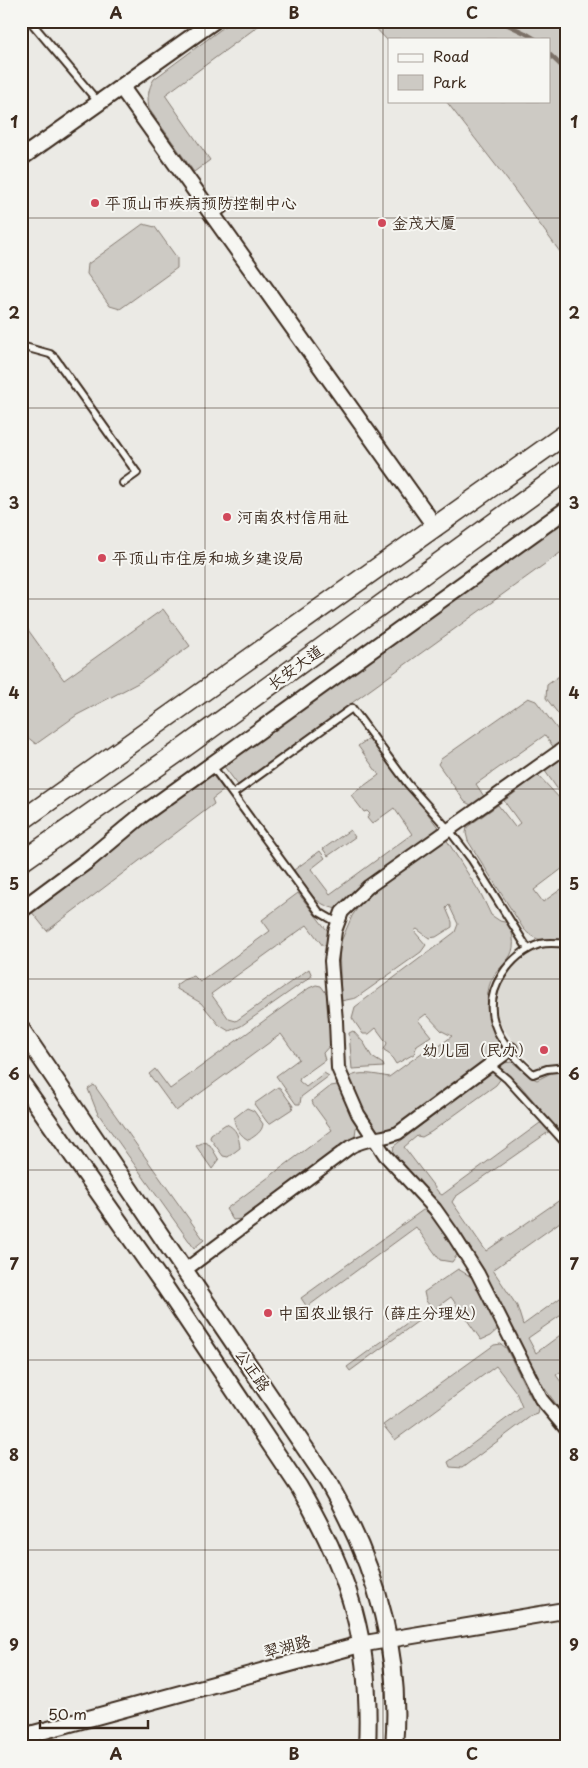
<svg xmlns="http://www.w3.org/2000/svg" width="588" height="1768" viewBox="0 0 588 1768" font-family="'Playpen Sans','LXGW WenKai TC',sans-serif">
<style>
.built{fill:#dcdad4}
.green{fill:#cdcac4;stroke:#847a71}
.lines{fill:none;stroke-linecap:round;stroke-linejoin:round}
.stream{stroke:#7c7167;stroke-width:4.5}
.service-casing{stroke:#3b2a1e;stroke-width:10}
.minor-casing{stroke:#3b2a1e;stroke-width:16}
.tertiary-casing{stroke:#3b2a1e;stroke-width:19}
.secondary-casing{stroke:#3b2a1e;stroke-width:20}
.primary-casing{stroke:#3b2a1e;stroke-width:22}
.service{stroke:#f6f6f2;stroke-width:6}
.minor{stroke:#f6f6f2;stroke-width:12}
.tertiary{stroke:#f6f6f2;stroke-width:15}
.secondary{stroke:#f6f6f2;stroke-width:16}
.primary{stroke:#f6f6f2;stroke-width:19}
.grid{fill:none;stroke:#3b2a1e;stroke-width:1;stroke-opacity:0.55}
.poi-dot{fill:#d1495b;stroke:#f6f6f2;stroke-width:2}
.labels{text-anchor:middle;stroke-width:4;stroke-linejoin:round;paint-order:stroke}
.poi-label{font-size:16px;fill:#3b2a1e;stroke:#f6f6f2;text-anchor:start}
.street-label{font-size:16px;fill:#3b2a1e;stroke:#f6f6f2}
.neatline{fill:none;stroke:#3b2a1e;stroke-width:2}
.grid-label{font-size:16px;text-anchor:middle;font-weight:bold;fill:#3b2a1e}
</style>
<rect width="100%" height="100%" fill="#ebeae5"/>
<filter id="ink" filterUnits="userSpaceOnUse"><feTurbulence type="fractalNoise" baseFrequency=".02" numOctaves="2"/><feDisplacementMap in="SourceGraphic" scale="10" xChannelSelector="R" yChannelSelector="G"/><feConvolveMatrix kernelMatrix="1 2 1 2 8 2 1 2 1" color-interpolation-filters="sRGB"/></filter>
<g filter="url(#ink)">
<path class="built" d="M559 946 567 947V1110L499 1023 497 1010 500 987 505 976 513 967 531 953 541 949Z"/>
<path class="green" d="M232 21H265L165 95 210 160 194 172 149 109C147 98 148 89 154 79Z
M369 21H564L567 25V268L563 256 508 181 446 101H549V39H389V42Z
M143 224 155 227 177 258V268L120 309 110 306 87 274 88 264Z
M567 517V548L238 785 223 765Z
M163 609 190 646 138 683 77 715 36 744 21 732V640L23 638 21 635V620L64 680Z
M567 670V690L559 696 567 707V725L546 698 547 685Z
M528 698 536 701 561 734 562 742 554 748 545 735 476 784 485 798 473 806 465 802 438 764 441 759Z
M371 737 440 830 337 909C313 904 306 889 294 870L320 851 325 858 311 869 330 894 412 834 394 808 372 824 367 818 370 814 367 811 364 812 351 795 379 775 358 746Z
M567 754V865L534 890 543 902 567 885V941C548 940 536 944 523 928L468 841 466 833 467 827 498 805 515 827 520 823 504 801 538 775 563 802 565 800 545 771Z
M210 772 224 790 212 799 214 804 47 931 31 911 146 819Z
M350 830 355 837 328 856 323 849Z
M446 839 482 896 491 915 500 921 509 923C525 966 492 960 488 992 486 1001 489 1015 491 1023 497 1039 505 1044 489 1057L396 1126C388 1130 381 1132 373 1130L348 1078C357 1070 378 1075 389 1077L431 1046 438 1047 452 1036 442 1031 426 1014 418 1020 431 1036 417 1045 414 1054 396 1064 389 1053 384 1050 387 1043 376 1028 369 1034H363L352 1018 355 1007 455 932 458 924 449 905 446 908 452 922V927L436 937 429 938 417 929 414 931 426 945 421 952 356 998 341 1001 339 946 352 916 363 900 384 882Z
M298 893 330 934 328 943 323 946 307 925 211 994 229 1019 236 1021 309 969 312 976 241 1026 229 1031 219 1025 201 1003 177 989 176 985 183 980 194 976 200 982 270 931 262 920Z
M316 985 321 986 329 997 332 1043 323 1053 325 1060 300 1078 299 1081 306 1087 324 1073 329 1076 301 1097 300 1104H296L276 1076 299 1059 281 1034 176 1111 149 1074 155 1069 170 1089 309 988Z
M353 1031 364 1043 372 1057 383 1064 384 1067 352 1069 349 1033Z
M512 1062 531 1077 537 1080 555 1071 567 1069V1140L520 1085 499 1068 503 1063Z
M492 1071H495L502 1077 496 1085 431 1132 422 1137 417 1136 404 1147 439 1193 442 1195 540 1123 545 1124 550 1131 455 1197 452 1202 486 1251 567 1195V1217L493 1270 517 1306 523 1325 567 1293V1311L528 1338 536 1353 567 1330V1367L556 1375 564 1386 567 1385V1419L535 1375 472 1252 439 1206 393 1152 394 1146Z
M94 1085 204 1240 194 1248 97 1112 88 1089Z
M337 1085 340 1086 359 1124 356 1128 355 1136 250 1218 233 1220 226 1209 332 1130 313 1104 312 1101 331 1086Z
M278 1087 280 1088 293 1106 292 1109 269 1124 267 1122 254 1104Z
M247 1108 254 1111 263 1124C262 1132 256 1135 249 1140 241 1137 234 1126 234 1118Z
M226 1124C237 1128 239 1138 240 1148L228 1157 223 1156 210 1138 211 1134Z
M204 1142 210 1145 219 1160 212 1169 196 1146Z
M423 1210 431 1212 459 1252 452 1262 440 1260 416 1227 307 1307 301 1298Z
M458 1269 473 1278 499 1328 490 1336 481 1340 451 1297 350 1371 347 1367 430 1306 426 1301 424 1292Z
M501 1344 506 1348 529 1394 538 1408 537 1414 531 1416 462 1468 450 1467 448 1462 522 1407 516 1392 496 1366 395 1440 383 1425 494 1345Z"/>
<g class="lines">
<path class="stream" d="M500 21 525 33 535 39
M549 54 567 71"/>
<g class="service-casing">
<path id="service" d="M30 21 99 103
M214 216 233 202
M21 346 50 354 55 358 137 473 123 483
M212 766 319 912 338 923
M233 794 352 708 408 784 449 830 472 860 528 949
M567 944C558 943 549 942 540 944 510 954 484 990 494 1022 500 1042 518 1061 533 1074L547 1069 567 1067
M490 1065 507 1079 567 1145"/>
</g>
<g class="minor-casing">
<path id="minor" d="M567 746 368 887 342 912 335 931 331 961 336 1021 338 1068 358 1114 385 1155 435 1209 452 1233 478 1274 541 1399 567 1430
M185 1270 350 1147C365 1138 382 1139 398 1133L511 1049"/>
</g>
<g class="tertiary-casing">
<path id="tertiary" d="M122 88 436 528
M21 158 214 21
M21 910 87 861 142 815 567 509
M21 1737 362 1644 567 1610"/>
</g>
<g class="secondary-casing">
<path id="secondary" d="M21 1029 328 1482C375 1563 402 1653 394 1747
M21 1082 165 1287 299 1487C350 1573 372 1646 367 1747"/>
</g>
<g class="primary-casing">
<path id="primary" d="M21 821 567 433
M21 862 174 755 567 470"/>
</g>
<use href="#service" class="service"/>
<use href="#minor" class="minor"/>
<use href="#tertiary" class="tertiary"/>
<use href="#secondary" class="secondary"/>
<use href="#primary" class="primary"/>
</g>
</g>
<path class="grid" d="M205 21V1747M383 21V1747M21 218H567M21 408H567M21 599H567M21 789H567M21 979H567M21 1170H567M21 1360H567M21 1550H567"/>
<g class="poi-dot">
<circle cx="95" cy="203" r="5"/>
<circle cx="382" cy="223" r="5"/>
<circle cx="227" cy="517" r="5"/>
<circle cx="102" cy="558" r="5"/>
<circle cx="544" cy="1050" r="5"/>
<circle cx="268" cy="1313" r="5"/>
</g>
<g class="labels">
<g class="poi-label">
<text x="105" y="209">平顶山市疾病预防控制中心</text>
<text x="392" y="229">金茂大厦</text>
<text x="237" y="523">河南农村信用社</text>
<text x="112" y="564">平顶山市住房和城乡建设局</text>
<text x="534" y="1056" text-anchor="end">幼儿园（民办）</text>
<text x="278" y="1319">中国农业银行（薛庄分理处）</text>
</g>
<g class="street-label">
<text transform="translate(295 667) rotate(-36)" y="6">长安大道</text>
<text transform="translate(253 1370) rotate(56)" y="6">公正路</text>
<text transform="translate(287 1646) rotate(-15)" y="6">翠湖路</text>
</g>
</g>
<rect width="588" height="1768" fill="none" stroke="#f6f6f2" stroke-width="55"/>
<rect x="388" y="38" width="162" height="65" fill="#f6f6f2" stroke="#aba49d"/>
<rect x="398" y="54" width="25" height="8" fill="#f6f6f2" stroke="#aba49d"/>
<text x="433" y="62" font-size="15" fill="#3b2a1e">Road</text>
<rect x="398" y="75" width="25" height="15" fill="#cdcac4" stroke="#aba49d"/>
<text x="433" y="88" font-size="15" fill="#3b2a1e">Park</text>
<path d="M40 1720v8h108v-8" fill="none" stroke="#3b2a1e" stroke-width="2.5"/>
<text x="48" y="1720" font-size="15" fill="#3b2a1e" stroke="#f6f6f2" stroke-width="4" paint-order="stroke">50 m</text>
<rect x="28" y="28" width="532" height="1712" class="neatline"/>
<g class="grid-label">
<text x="116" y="19">A</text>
<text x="294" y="19">B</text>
<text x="472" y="19">C</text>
<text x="14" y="128">1</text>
<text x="574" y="128">1</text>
<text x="14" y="319">2</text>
<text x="574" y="319">2</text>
<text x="14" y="509">3</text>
<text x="574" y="509">3</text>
<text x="14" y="699">4</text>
<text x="574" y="699">4</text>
<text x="14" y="890">5</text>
<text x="574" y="890">5</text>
<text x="14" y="1080">6</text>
<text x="574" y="1080">6</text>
<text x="14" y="1270">7</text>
<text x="574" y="1270">7</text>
<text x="14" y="1461">8</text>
<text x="574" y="1461">8</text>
<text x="14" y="1651">9</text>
<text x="574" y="1651">9</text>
<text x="116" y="1760">A</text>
<text x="294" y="1760">B</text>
<text x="472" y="1760">C</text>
</g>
</svg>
